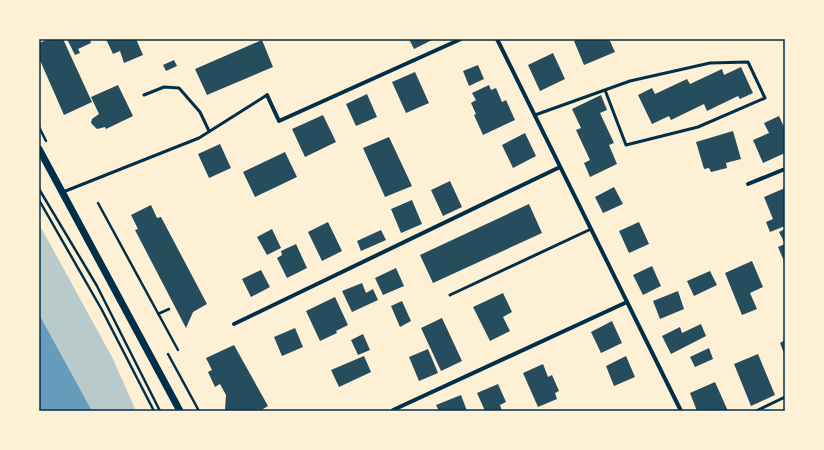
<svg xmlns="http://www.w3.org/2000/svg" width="824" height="450" viewBox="0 0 824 450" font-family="'Golos Text',sans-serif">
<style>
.green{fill:#b9caca}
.water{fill:#669bbc}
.building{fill:#264d5e}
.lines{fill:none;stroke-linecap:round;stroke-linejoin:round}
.path{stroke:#003049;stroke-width:2.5}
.service{stroke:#003049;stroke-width:3}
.minor{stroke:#003049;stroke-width:4}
.tertiary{stroke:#003049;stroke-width:7}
.neatline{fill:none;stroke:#003049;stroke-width:1.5}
</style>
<rect width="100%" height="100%" fill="#fdf0d5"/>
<path class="green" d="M39 224 112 357 136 411H92L39 314Z"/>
<path class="water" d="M39 314 92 411H39Z"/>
<path class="building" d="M49 39H63L92 102 64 115 39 58V43Z
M67 39H90L91 43 78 49 80 53 75 55Z
M106 39H136L143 55 124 63 120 51 113 54Z
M409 39H434L414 49Z
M578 39H609L615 52 584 65 574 41Z
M262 40 273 67 207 95 195 69Z
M553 53 565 79 540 91 528 65Z
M174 60 177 66 166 71 163 65Z
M478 65 484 79 469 86 463 71Z
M741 67 753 93 740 99 738 96 707 111 704 104 671 120 669 116 652 124 638 95 652 88 655 94 687 79 690 84 722 69 724 75Z
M415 72 429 103 406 113 392 82Z
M118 85 133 116 106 129 105 127 97 129 91 123 92 119 99 114 91 97Z
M489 85 491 90 496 88 502 102 506 100 515 120 483 135 474 115 476 114 471 103 476 100 472 93Z
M367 94 377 117 356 126 346 104Z
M601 95 607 110 600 113 614 143 609 145 617 164 590 177 584 163 590 160 576 130 581 128 572 109Z
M323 115 336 142 305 157 292 129Z
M779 116 784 127 785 126V153L763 163 753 140 769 133 764 123Z
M733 131 741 159 726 163 727 168 711 172 709 168 704 169 696 142Z
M525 133 536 156 513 168 502 145Z
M389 137 412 186 385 197 363 148Z
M220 144 231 168 209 178 198 154Z
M285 152 297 177 255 197 243 172Z
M450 181 462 207 443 216 431 190Z
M614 187 623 204 603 213 595 197Z
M785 188V226L770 232 766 222 773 219 764 197Z
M412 200 422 224 401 233 391 209Z
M529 204 542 233 433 283 420 255Z
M151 205 157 218 161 217 207 304 193 312 186 328 135 230 138 229 131 215Z
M328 222 342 251 322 261 308 232Z
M639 222 649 244 629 253 619 231Z
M272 229 281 248 267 255 257 237Z
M785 229V260L784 261 778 247 785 244 779 232Z
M381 230 386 240 361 251 357 241Z
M296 244 307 268 287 278 277 258 282 255 281 251Z
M752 261 763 287 750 293 757 309 742 315 725 273Z
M652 266 661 286 643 295 633 275Z
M396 268 404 286 383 295 375 278Z
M261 270 270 287 251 297 242 279Z
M710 271 717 285 694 296 687 281Z
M362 283 366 293 373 289 378 300 352 312 342 291Z
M678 291 684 309 660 319 653 301Z
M503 293 512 312 503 317 510 331 490 341 473 307Z
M335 297 348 325 336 331 337 333 320 341 306 311Z
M402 301 411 321 400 327 391 306Z
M442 318 462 361 441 371 421 328Z
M612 321 622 343 601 353 591 332Z
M701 324 706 336 671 354 662 336 680 327 682 333Z
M295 328 303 347 282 356 274 337Z
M363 334 370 350 358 355 351 340Z
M785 340V356L780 343Z
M234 345 268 406 260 411 225 410 226 395 220 384 215 387 208 372 212 370 206 358Z
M709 348 713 359 695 367 690 357Z
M428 349 438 373 419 381 409 357Z
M758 354 775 395 751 406 734 364Z
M364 356 371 372 339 387 331 370Z
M626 356 635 377 614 386 606 366Z
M543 364 548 377 552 375 559 391 555 393 557 399 538 407 523 373Z
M715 382 728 411H697L690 393Z
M498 384 506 402 500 405 502 411H485L477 393Z
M461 395 467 411H439L436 405Z"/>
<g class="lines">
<path class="path" d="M39 127 46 141
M39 189 97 286 160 411
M39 200 102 310 154 411
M98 203 178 350
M158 314 169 309
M168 354 199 411"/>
<path class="service" d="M144 95 164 87 179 88 200 112 209 131
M535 115 630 81 710 63 748 62 765 98 698 127 626 145 605 90
M63 192 199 138 267 95
M450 295 591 229
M756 411 785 397"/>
<path class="minor" d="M497 39 681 411
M267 95 279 121 461 39
M748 184 785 169
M234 324 560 167
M393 410 627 302"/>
<path class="tertiary" d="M39 149 180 411"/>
</g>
<rect width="824" height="450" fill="none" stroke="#fdf0d5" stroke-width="80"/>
<rect x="40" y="40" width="744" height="370" class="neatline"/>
</svg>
